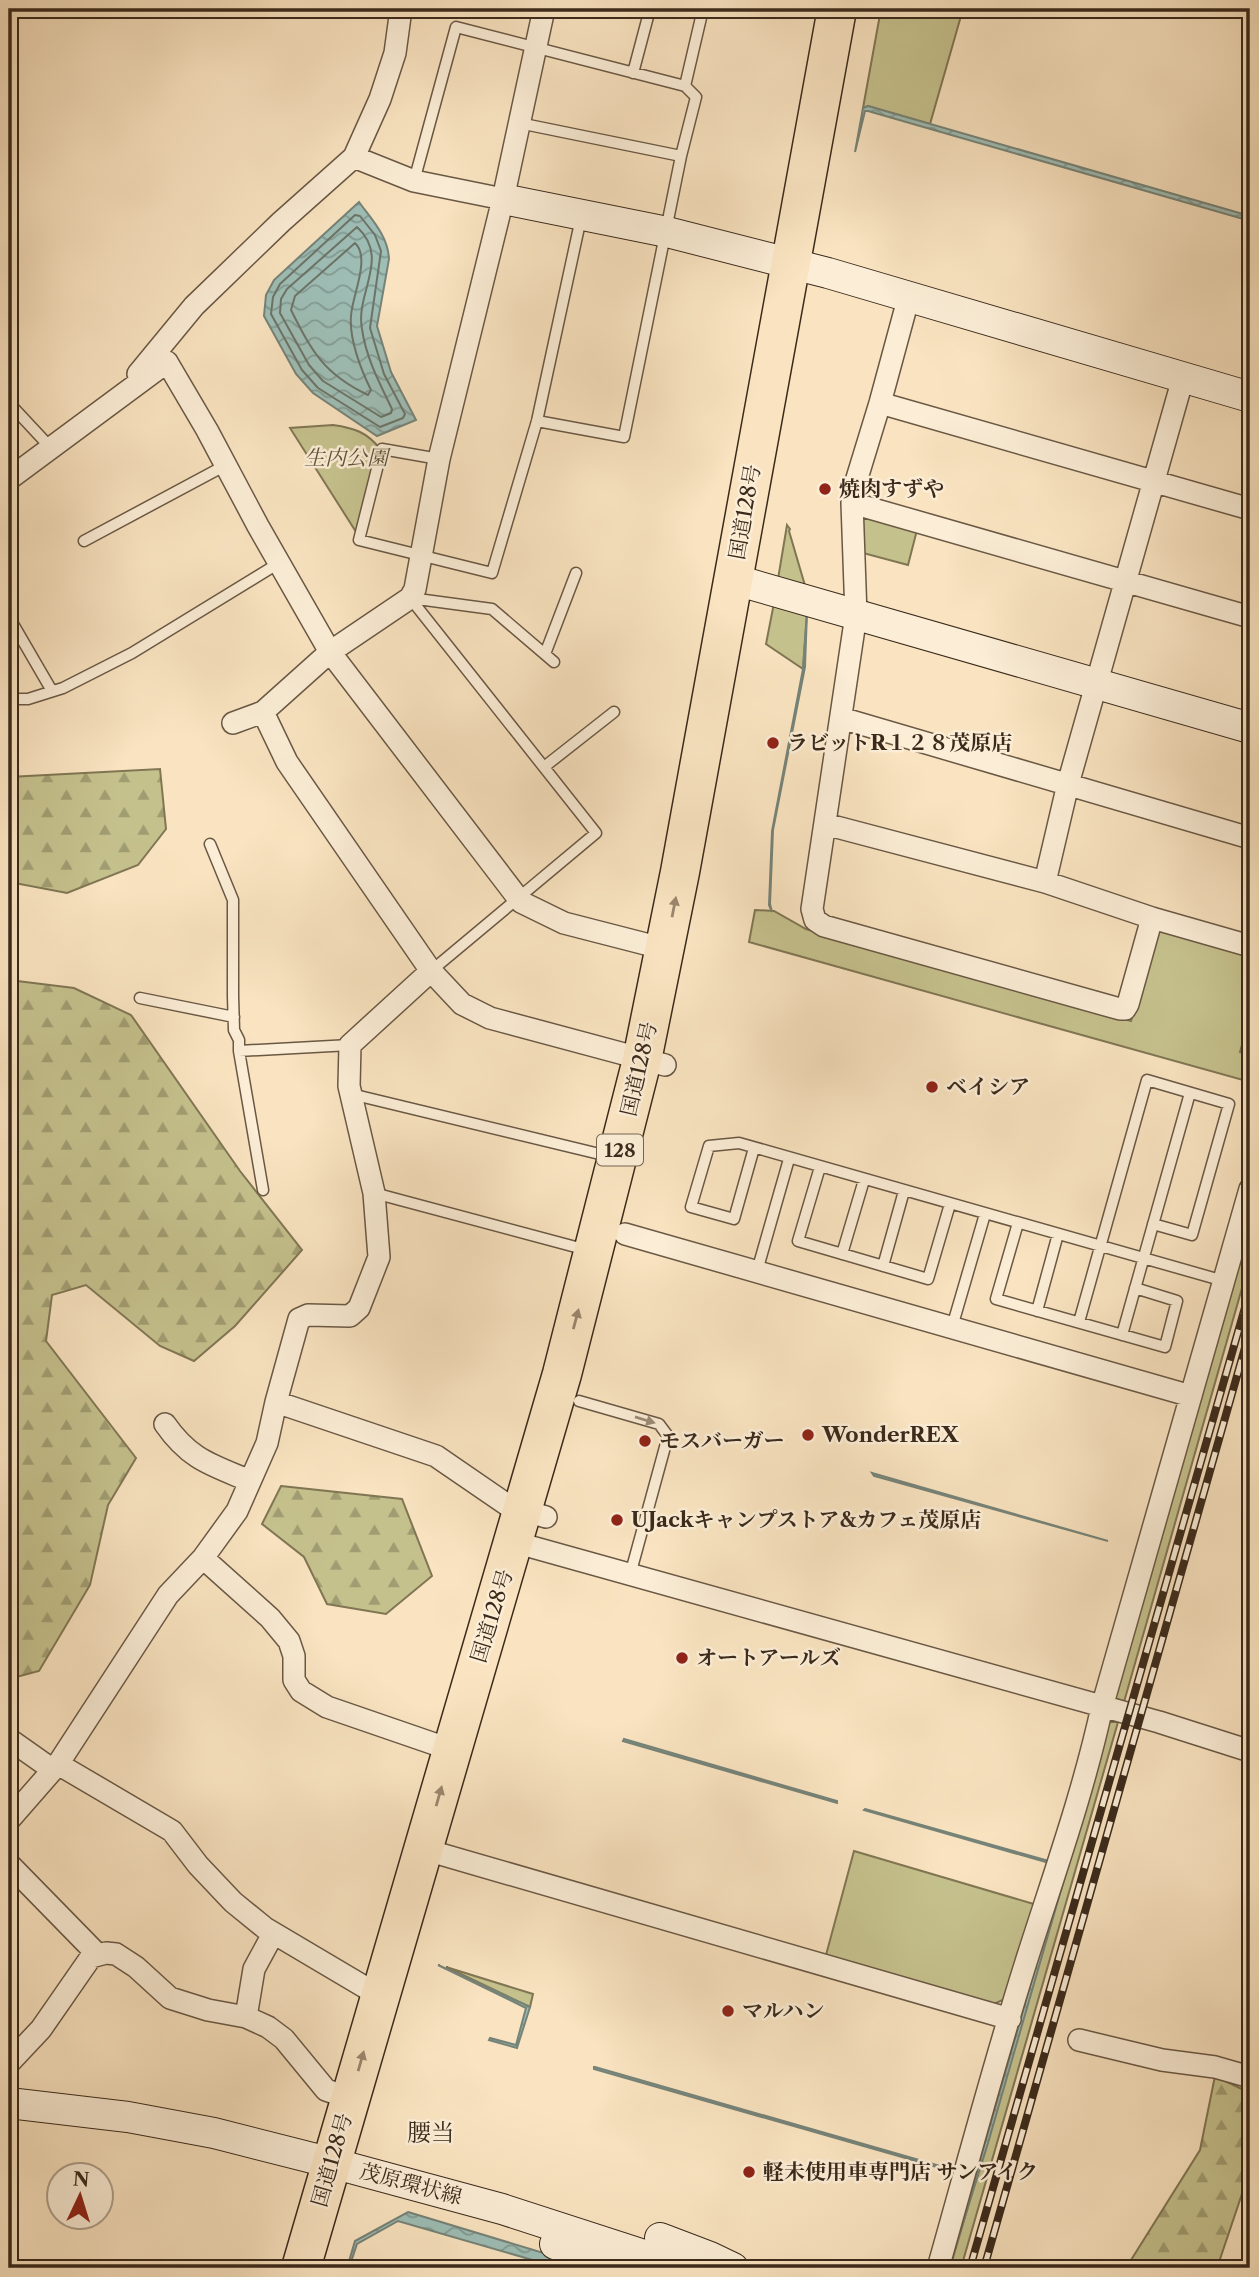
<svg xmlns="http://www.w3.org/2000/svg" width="1259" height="2277" viewBox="0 0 1259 2277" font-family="'Libre Caslon Text','Noto Serif JP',serif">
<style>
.green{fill:#c5c18d;stroke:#807654;stroke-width:2}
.forest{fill:url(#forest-firs);stroke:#807654;stroke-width:2}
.water{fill:url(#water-waves);stroke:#768378;stroke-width:2}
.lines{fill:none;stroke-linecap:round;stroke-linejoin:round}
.shore{stroke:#6c7468;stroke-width:2}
.lane-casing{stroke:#6a5844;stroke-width:13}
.street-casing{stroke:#6a5844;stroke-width:24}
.secondary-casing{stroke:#3b2a1b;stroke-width:32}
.highway-casing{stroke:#3b2a1b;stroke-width:41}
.lane{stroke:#fbedd6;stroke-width:10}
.street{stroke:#fbedd6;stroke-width:21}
.secondary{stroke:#fbedd6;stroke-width:30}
.highway{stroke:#f9e3c0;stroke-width:38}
.rail-casing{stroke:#3b2a1b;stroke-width:8}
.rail{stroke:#fbedd6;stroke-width:5;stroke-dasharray:16;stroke-linecap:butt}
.oneway{fill:#9a866e}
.oneway2{fill:#9b8c78}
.poi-dot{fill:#8f2418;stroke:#fbedd6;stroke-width:2.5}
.labels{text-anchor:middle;stroke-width:5;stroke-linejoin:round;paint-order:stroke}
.shield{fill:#fbedd6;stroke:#756453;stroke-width:2}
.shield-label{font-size:19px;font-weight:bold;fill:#3b2a1b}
.park-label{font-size:21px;font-style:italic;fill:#5e5038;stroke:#fbedd6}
.poi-label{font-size:21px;font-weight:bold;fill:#3b2a1b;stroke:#fbedd6;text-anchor:start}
.street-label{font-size:21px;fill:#3b2a1b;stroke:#fbedd6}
.quarter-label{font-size:24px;fill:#3b2a1b;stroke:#fbedd6}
</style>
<defs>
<pattern id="forest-firs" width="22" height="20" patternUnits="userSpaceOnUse" patternTransform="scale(1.75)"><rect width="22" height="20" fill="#c5c18d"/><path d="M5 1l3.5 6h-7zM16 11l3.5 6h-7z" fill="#a19d72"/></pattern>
<pattern id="water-waves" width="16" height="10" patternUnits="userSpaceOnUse" patternTransform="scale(1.75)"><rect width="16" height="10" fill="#9ebeb6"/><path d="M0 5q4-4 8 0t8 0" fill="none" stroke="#829b93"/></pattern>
</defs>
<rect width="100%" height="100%" fill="#f9e3c0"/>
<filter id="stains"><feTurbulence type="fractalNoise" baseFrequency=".00286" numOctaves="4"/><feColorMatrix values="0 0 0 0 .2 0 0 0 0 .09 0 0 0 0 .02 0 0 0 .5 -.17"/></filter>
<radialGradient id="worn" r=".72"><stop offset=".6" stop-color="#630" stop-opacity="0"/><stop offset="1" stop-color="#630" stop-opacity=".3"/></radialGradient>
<path class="green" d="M881 9H963L930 124 868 106 863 108Z
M333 425C354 428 367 432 380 449L358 535 290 428Z
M866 515 917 530 908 565 863 553 862 519Z
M787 525 790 529 789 531 806 589 778 579Z
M774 603 807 612 803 669 766 644Z
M755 910 774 911 806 929 1131 1021 1156 932 1161 929 1250 955V1016L1240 1052 1250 1055V1082L749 942Z
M1250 1222V1260L1124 1702 1114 1698Z
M1106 1722H1118L961 2268H950L1108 1728Z
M854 1851 1037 1905 1007 1998 994 2004 826 1955Z
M446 1967 533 1994 530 2007Z"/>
<path class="forest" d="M160 769 166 829 138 865 67 893 9 882V777Z
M9 980 74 988 131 1015 240 1171 302 1250 235 1326 194 1361 160 1346 86 1285 52 1295 46 1341 136 1458 108 1505 90 1585 39 1671 9 1679Z
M281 1486 402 1499 432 1576 386 1614 327 1604 304 1557 262 1524Z
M1215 2076 1250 2093V2170L1217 2268H1126L1200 2150Z"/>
<path class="water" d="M868 106 1250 216V221L868 111H865L855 152 863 108Z
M359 202C372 220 388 236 389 259L377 326 391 372 416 420 377 436 313 393 296 374 264 316 266 295 274 280Z
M807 612 805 667 773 830 770 904 772 912 769 905 772 831 803 669Z
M872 1473 1108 1541 874 1476Z
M1105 1726 1108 1727 988 2143 949 2268Z
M624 1739 837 1801V1803L623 1741Z
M865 1809 1049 1861V1863L864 1810Z
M438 1965 530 2007 517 2048 489 2040 490 2038 516 2045 526 2008Z
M594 2067H595L954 2170V2172L594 2069Z
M408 2212 593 2268H560L398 2221 357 2244 349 2268H347L355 2241Z"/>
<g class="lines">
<path class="shore" d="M355 215 360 216 375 235 381 251 370 328 384 374 405 414 403 418 380 427 318 388 302 370 271 314 273 297 280 284Z
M357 227C391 258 355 293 362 329 366 358 380 384 392 409L391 413 381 417 323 381 309 365 280 313 281 299 287 289Z
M355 243C371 258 352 296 351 316 349 339 361 370 371 390L368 395C324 374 312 352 291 310L295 296Z"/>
<g class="lane-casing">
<path id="lane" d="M633 73 650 9
M685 86 703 9
M519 123 681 156
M414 181 456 27 685 86 696 97 681 156 624 437 537 421
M9 403 51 448
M439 459 382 449 359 540 492 573 537 421 581 218
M84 541 226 465
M410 598 596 833 431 971
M410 598 492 609 554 662
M9 617 52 691
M545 654 576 573
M9 699H28L63 688 132 653 279 563
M544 767 614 712
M210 844 233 900V996L234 1030 239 1040V1051L350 1045
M140 998 234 1017
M239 1051 263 1190
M351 1094 612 1157
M754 1148 734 1219 691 1207 709 1146 739 1143 1224 1281
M820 1167 798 1241 928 1279 950 1204
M374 1193 587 1250
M1018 1223 996 1299 1165 1347 1177 1301 1135 1288
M842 1254 864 1180
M883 1266 904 1191
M757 1271 789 1159
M1037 1311 1058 1234
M1079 1322 1147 1080 1229 1104 1192 1235 1153 1224
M952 1327 985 1214
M1122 1335 1190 1093
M579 1401 659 1424 668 1436 630 1575"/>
</g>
<g class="street-casing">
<path id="street" d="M354 157 414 181 503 199
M909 296 880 403 854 488 852 503 856 615 812 909 815 920 824 926 1120 1009H1125L1128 1004 1152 918
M138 374 194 306 281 222 354 157 380 99 395 53 401 9
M880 403 1250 509
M9 479 167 362 207 430 258 526 330 652 521 902 564 923 665 949
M852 503 1250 617
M263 712 287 762 431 971 462 1004 490 1018 665 1065
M841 718 1250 838
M233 723 263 712 330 652 410 598 415 589 439 459 503 199 544 9
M825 824 1045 882 1152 918 1250 946
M1045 882 1068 784 1183 378
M625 1234 1191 1396
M276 1402 436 1456 509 1506 546 1517
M165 1424C190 1460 212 1465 250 1481
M514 1542 1159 1722 1250 1751
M203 1558 270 1618 289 1641 294 1656V1680L301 1691 327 1707 452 1750
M9 1739 53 1770
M58 1764 172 1831 198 1865 233 1902 265 1928 368 1989 381 1993
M9 1820 58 1764 168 1595 203 1558 237 1511 267 1443 276 1402 299 1319 308 1315 350 1316 359 1308 379 1257 374 1193 349 1086 350 1045 431 971
M423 1849 1010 2019
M9 1864 98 1955
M246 2017 254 1969 273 1934
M1079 2040 1162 2060 1215 2067 1250 2077
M9 2063 41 2029 91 1957 106 1953 116 1954 136 1967 170 1998 208 2010 246 2017 268 2027 284 2039 326 2090 350 2098
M938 2268C967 2166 994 2063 1026 1962 1053 1877 1083 1794 1102 1707L1250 1189"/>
</g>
<g class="secondary-casing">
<path id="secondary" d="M503 199 667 232 828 273 1250 397
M732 579 1250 728
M9 2103 128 2117 214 2133 332 2163 502 2209 684 2268
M660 2238 710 2257 733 2268
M555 2244 617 2268"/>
</g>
<g class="highway-casing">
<path id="highway" d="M301 2268 562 1374 642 1060 680 872 837 9"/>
</g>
<use href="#lane" class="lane"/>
<use href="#street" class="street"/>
<use href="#secondary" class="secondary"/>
<use href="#highway" class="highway"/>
<g class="rail-casing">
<path id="rail" d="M970 2268 1250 1290
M984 2268 1250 1330"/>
</g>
<use href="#rail" class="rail"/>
</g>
<defs><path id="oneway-solid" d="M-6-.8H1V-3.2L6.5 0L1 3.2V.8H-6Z" transform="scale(1.75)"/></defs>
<g class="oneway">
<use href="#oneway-solid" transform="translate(674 907) rotate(-79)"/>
<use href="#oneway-solid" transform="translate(576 1319) rotate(-75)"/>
<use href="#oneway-solid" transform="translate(439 1796) rotate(-74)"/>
<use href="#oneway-solid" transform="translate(361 2061) rotate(-74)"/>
</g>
<use class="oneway2" href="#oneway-solid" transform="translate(645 1420) rotate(17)"/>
<g class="poi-dot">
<circle cx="825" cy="489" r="7"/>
<circle cx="773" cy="743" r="7"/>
<circle cx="932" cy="1087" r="7"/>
<circle cx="808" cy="1435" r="7"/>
<circle cx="645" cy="1441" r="7"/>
<circle cx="617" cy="1520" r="7"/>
<circle cx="682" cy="1658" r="7"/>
<circle cx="728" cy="2011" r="7"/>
<circle cx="749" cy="2172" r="7"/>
</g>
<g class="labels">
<rect class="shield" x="597" y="1134.5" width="46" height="31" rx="5"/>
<g class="shield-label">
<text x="620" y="1157">128</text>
</g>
<g class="park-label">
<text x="346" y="465">生内公園</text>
</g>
<g class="poi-label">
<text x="839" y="496">焼肉すずや</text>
<text x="787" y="750">ラビットR１２８茂原店</text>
<text x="946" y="1094">ベイシア</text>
<text x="822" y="1442">WonderREX</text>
<text x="659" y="1448">モスバーガー</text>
<text x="631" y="1527">UJackキャンプストア&amp;カフェ茂原店</text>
<text x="696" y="1665">オートアールズ</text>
<text x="742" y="2018">マルハン</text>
<text x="763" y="2179">軽未使用車専門店 サンアイク</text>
</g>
<g class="street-label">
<text transform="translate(745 512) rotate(-80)" y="7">国道128号</text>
<text transform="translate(639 1069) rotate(-77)" y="7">国道128号</text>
<text transform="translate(492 1616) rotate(-73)" y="7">国道128号</text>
<text transform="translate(332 2160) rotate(-74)" y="7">国道128号</text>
<text transform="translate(411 2184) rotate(15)" y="7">茂原環状線</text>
</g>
<g class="quarter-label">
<text x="431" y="2141">腰当</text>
</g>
</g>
<rect width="1259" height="2277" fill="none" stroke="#f9e3c0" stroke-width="35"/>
<rect x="10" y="10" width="1238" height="2256" fill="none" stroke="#3b2a1b" stroke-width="3.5"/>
<rect x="18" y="18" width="1224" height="2242" fill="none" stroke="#3b2a1b" stroke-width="2"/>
<g transform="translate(80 2196) rotate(4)"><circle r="33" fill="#fbedd6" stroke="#ae9f8b" stroke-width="2"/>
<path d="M0-5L12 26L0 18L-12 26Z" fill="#8f2418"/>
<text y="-10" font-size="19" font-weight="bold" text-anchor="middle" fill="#3b2a1b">N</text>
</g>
<rect width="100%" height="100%" filter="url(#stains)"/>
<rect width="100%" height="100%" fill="url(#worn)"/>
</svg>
